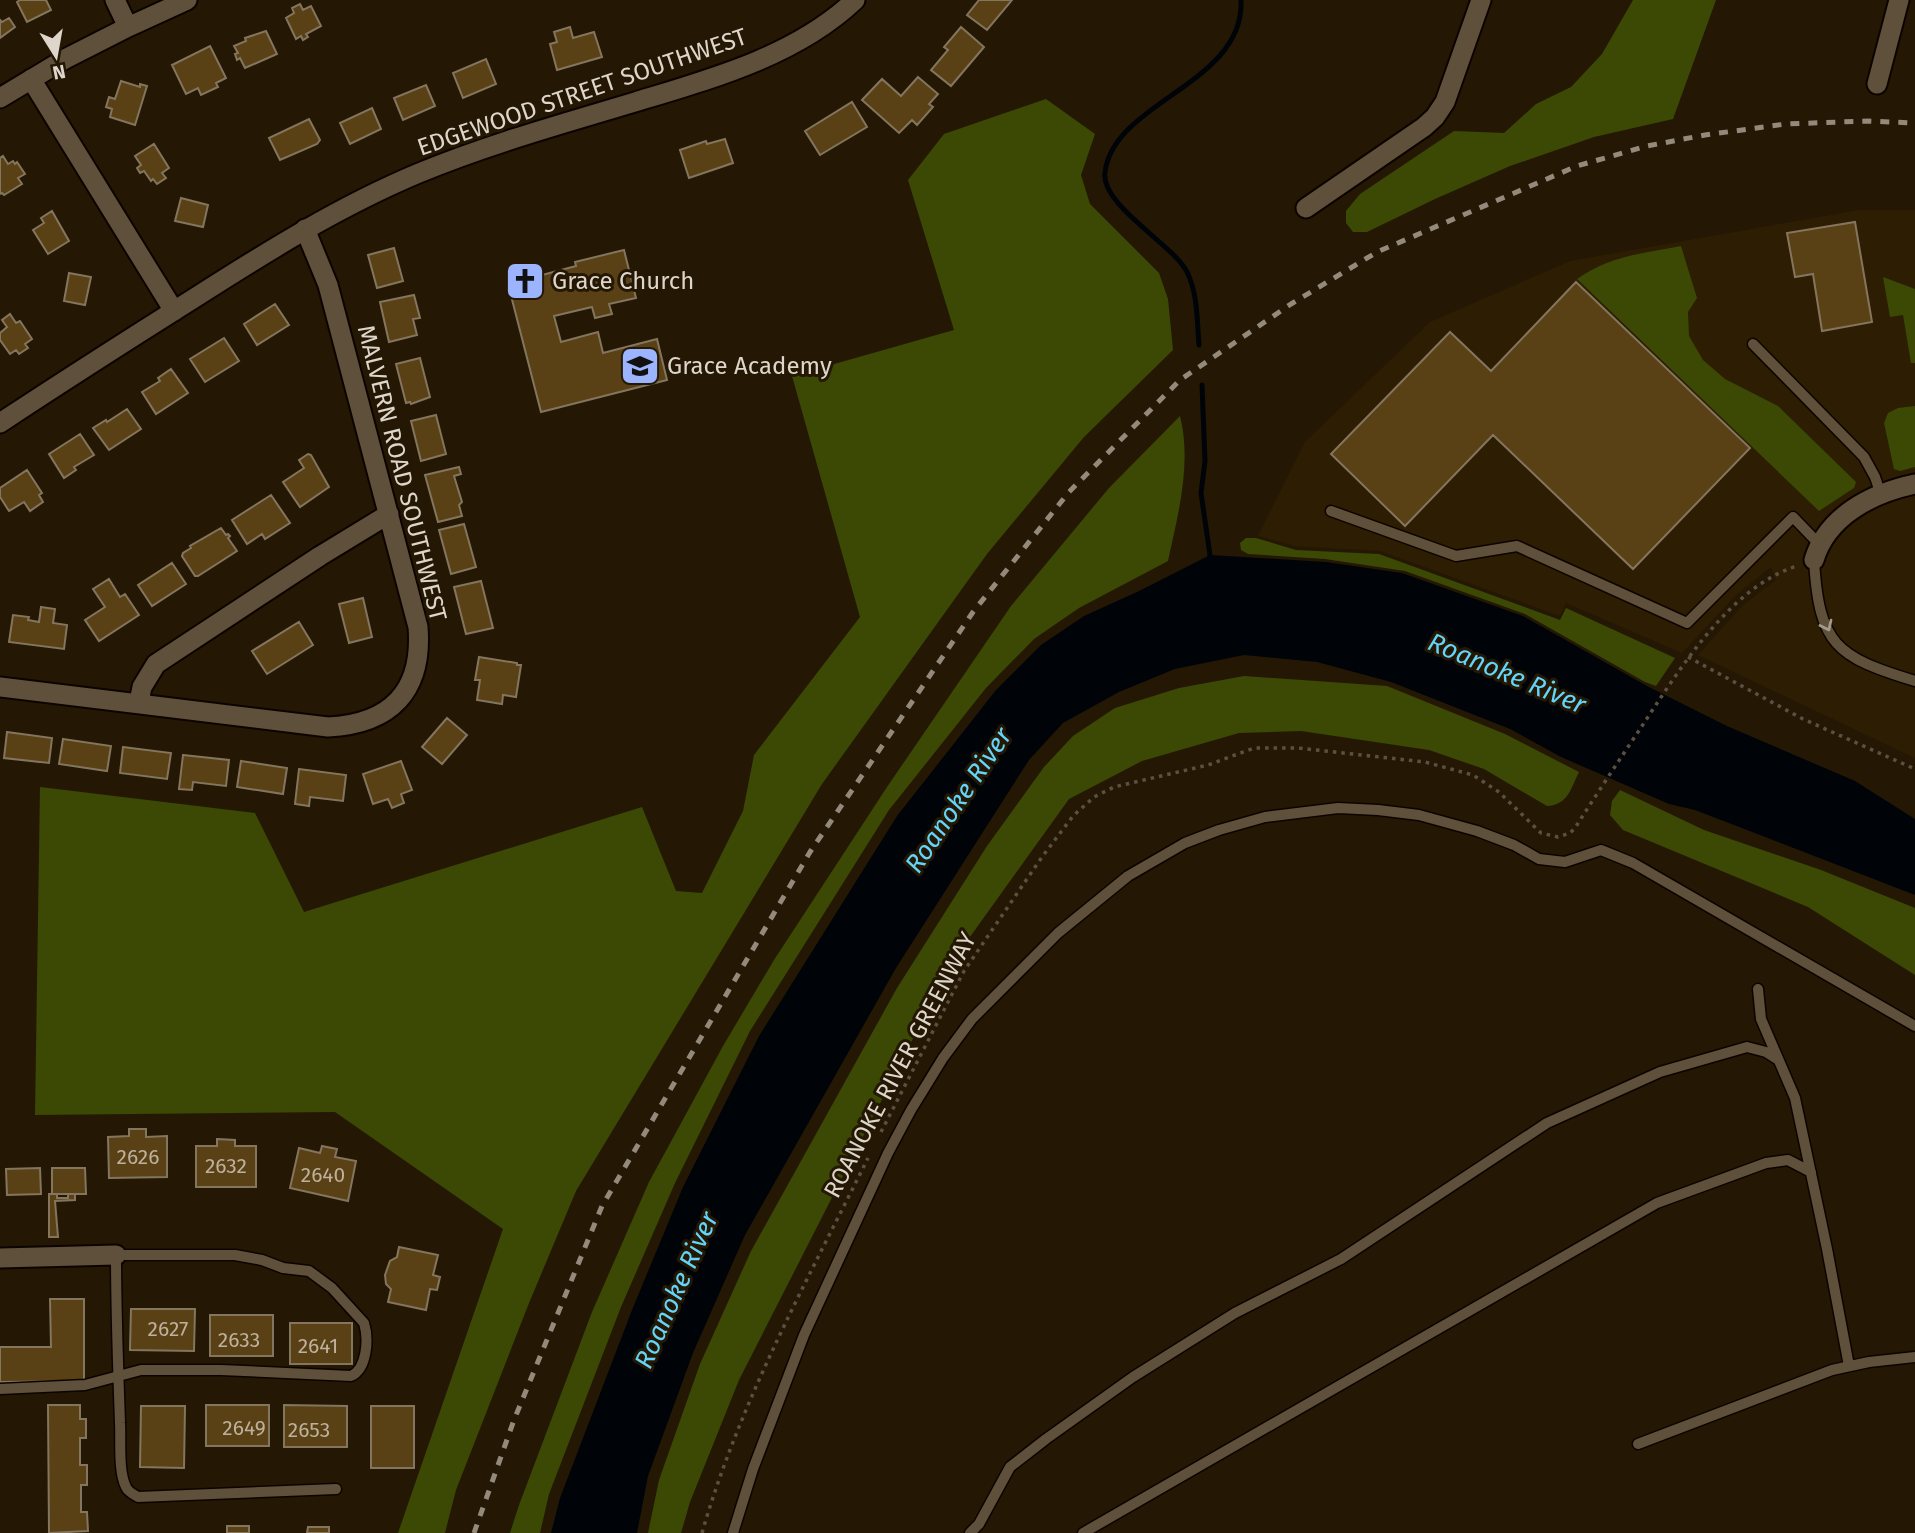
<svg xmlns="http://www.w3.org/2000/svg" width="1915" height="1533" viewBox="0 0 1915 1533" font-family="'Fira Sans',sans-serif">
<style>
.built{fill:#2d1d02}
.green{fill:#3b4904}
.water{fill:#000408}
.lines{fill:none;stroke-linecap:round;stroke-linejoin:round}
.stream{stroke:#000408;stroke-width:5}
.building{fill:#594015;stroke:#83755e;stroke-width:2}
.service-casing{stroke:#0d0400;stroke-width:13}
.minor-casing{stroke:#0d0400;stroke-width:23}
.tertiary-casing{stroke:#0d0400;stroke-width:23}
.path{stroke:#5c5140;stroke-width:3.5;stroke-dasharray:3.5 5;stroke-linecap:butt}
.service{stroke:#5e503a;stroke-width:10}
.minor{stroke:#5e503a;stroke-width:19}
.tertiary{stroke:#5e503a;stroke-width:19}
.rail{stroke:#948a7b;stroke-width:5;stroke-dasharray:9 9;stroke-linecap:butt}
.oneway{stroke:#a49a89}
.labels{text-anchor:middle;stroke-width:6;stroke-linejoin:round;paint-order:stroke}
.number-label{font-size:21px;fill:#bdb09d}
.street-label{font-size:24px;fill:#ded6ca;stroke:#241805}
.poi-label{font-size:24px;fill:#ded6ca;stroke:#241805;text-anchor:start}
.water-label{font-size:26px;font-style:italic;fill:#64d5fa;stroke:#241805}
</style>
<rect width="100%" height="100%" fill="#241805"/>
<path class="built" d="M1859 210H1915V758L1698 655 1743 605 1776 580 1771 567 1736 595 1682 653 1566 603 1560 616 1380 551 1295 546 1258 536 1305 442 1430 322 1570 261Z"/>
<path class="green" d="M1633 0H1716L1673 119 1594 137 1510 166 1435 199 1367 232H1353L1346 223V211L1360 194 1454 131 1504 133 1536 104 1571 87 1602 54Z
M1046 99 1095 134 1081 175 1090 204 1159 273 1168 299 1173 350 1084 437 987 554 822 784 576 1191 529 1303 456 1490 445 1533H398L503 1229 335 1112 35 1115 40 787 255 813 304 912 642 807 676 891 702 893 743 811 754 755 860 617 792 376 954 330 908 180 944 134Z
M1681 246 1697 298 1688 312 1689 336 1703 360 1725 379 1778 406 1856 482 1854 488 1819 511 1577 279C1609 256 1644 253 1681 246Z
M1883 277 1915 289V363H1911L1903 315 1890 317Z
M1915 406V467L1900 471 1894 469 1884 423 1888 413 1898 408Z
M1180 416C1192 464 1178 514 1168 561L1079 608 1034 639 986 688 889 810 750 1031 675 1183 621 1307 549 1494 540 1533H510L519 1505 592 1312 649 1182 723 1046 774 960 887 787 1011 606 1109 488Z
M1246 538H1256L1296 550 1379 554 1560 620 1566 608 1675 658 1656 686 1645 682 1525 614 1405 571 1325 559 1248 554 1241 550 1240 543Z
M1244 676 1387 686 1505 734 1579 772C1571 788 1568 805 1547 806L1484 769 1429 750 1301 731 1239 733 1142 761 1069 799 952 962 739 1380 690 1502 681 1533H648L659 1480 700 1364 751 1251 897 988 987 846 1044 767 1073 736 1115 708 1179 688Z
M1620 790 1704 830 1821 870 1915 908V975L1808 907 1623 830 1610 815 1612 801Z"/>
<path class="water" d="M1210 555 1326 562 1402 573 1523 616 1647 686 1727 726 1855 781 1915 819V895L1695 810 1669 804 1561 757 1510 729 1391 682 1317 662 1244 655 1175 669 1119 692 1063 723 1029 760 896 968 745 1235 693 1353 648 1476 637 1533H551L560 1498 632 1310 683 1187 759 1036 897 816 996 690 1041 645 1084 616 1139 591Z"/>
<g class="lines">
<path class="stream" d="M1199 345C1197 321 1198 294 1187 272 1173 244 1100 205 1105 172 1114 101 1245 84 1241 0
M1202 385 1205 461 1201 493 1210 555 1209 559"/>
</g>
<path class="building" d="M20 0H46L51 10 27 22 17 2Z
M979 0H1012L987 30 967 15Z
M300 4 303 10 311 6 321 26 306 34 308 37 303 40 301 36 296 39 286 18 294 13 292 8Z
M9 18 15 27 0 38V20L2 22Z
M570 27 573 38 594 32 602 57 557 70 550 44 557 42 554 32Z
M961 27 984 47 951 86 931 70 948 50 944 47Z
M266 31 277 54 245 68 240 58 237 60 235 54 238 53 234 46 246 41 245 38Z
M210 46 226 78 216 83 218 87 201 95 198 88 186 94 172 65Z
M486 59 496 84 463 98 453 73Z
M918 77 938 94 929 104 933 107 917 125 912 120 899 133 862 100 882 79 901 96Z
M121 81 140 87V84L147 86 135 125 110 117 112 109 106 107 109 97 115 99Z
M426 85 435 106 403 120 394 98Z
M852 102 867 127 820 155 805 131Z
M372 108 381 129 350 144 340 123Z
M309 119 320 140 317 144 280 160 269 138Z
M725 139 733 163 689 178 680 150 706 141 707 144Z
M154 144 169 168 162 173 166 178 157 184 153 179 151 181 144 171 140 173 137 168 141 165 135 156Z
M3 156 8 164 13 161 15 164 17 162 25 174 18 178 22 184 4 195 2 193 0 194V158Z
M181 198 208 205 203 227 175 221Z
M52 211 69 241 48 254 33 230 44 223 41 218Z
M1855 222 1872 322 1822 331 1813 274 1795 277 1787 233Z
M394 248 403 281 377 288 368 255Z
M624 250 636 298 609 304 612 314 595 318 592 307 554 316 561 342 598 332 603 353 657 339 667 380 541 412 508 284 576 266 575 262Z
M69 273 91 277 85 305 64 301Z
M1576 282 1750 448 1633 569 1493 435 1405 526 1331 454 1450 332 1491 371Z
M414 295 420 318 413 319 417 335 389 342 380 302Z
M275 304 289 325 257 345 244 324Z
M10 314 16 323 20 321 32 339 25 344 28 348 19 354 16 350 10 354 0 340V333L7 327 2 320Z
M224 338 239 361 205 382 190 359Z
M420 358 430 397 411 404 410 402 406 403 396 364Z
M171 369 188 393 156 414 142 392 160 381 158 378Z
M127 409 141 429 109 450 93 428 106 420 107 422Z
M436 415 446 454 421 461 411 421Z
M80 434 94 455 74 467 76 470 64 478 49 454Z
M308 454 311 455 329 487 300 507 283 482 304 468 299 460Z
M459 467 461 474 454 476 462 502 459 505 462 516 438 522 425 475Z
M27 470 42 493 39 495 43 502 30 511 24 502 9 511 0 497V488Z
M271 495 290 523 265 539 262 534 247 544 232 520Z
M464 524 476 567 451 574 439 530Z
M221 528 226 535 228 534 230 536 228 538 237 551 198 576H195L182 556 183 553 191 548 190 546Z
M172 563 186 584 152 606 138 585Z
M109 579 120 597 125 594 139 615 99 641 85 620 105 607 93 589Z
M481 581 493 628 466 634 454 587Z
M363 598 372 637 349 643 339 604Z
M41 607 55 609 53 623 67 625 64 649 9 642 13 615 29 617 28 620 39 622Z
M299 622 313 645 267 674 252 651Z
M479 657 517 663V665H521L516 697 503 695 502 704 477 700 480 680H475Z
M447 718 467 735 442 764 422 747Z
M7 732 52 738 49 763 4 758Z
M63 739 111 746 107 771 59 764Z
M123 747 171 753 167 779 120 773Z
M183 755 229 760 226 786 193 782 192 790 179 789Z
M241 761 287 768 283 794 237 787Z
M401 761 412 790 401 794 404 803 392 808 388 799 373 804 363 774Z
M299 769 346 775 343 801 310 797 309 806 295 804Z
M129 1129H146V1137L167 1136V1177L109 1178 108 1137 129 1136Z
M217 1139 235 1140V1146H256V1187H196V1146H217Z
M322 1146 337 1149 335 1157 356 1161 348 1201 290 1188 299 1148 320 1153Z
M40 1168 41 1194 7 1195 6 1169Z
M52 1168H85L86 1194H52Z
M49 1194H57V1198H68V1194H75V1200L55 1201 58 1237H49Z
M399 1247 438 1255 433 1275 440 1277 437 1290 430 1289 426 1310 388 1302 391 1289 386 1284 385 1275 390 1261 397 1257Z
M50 1299H84V1381L0 1382V1347H51Z
M131 1309H195L194 1351 130 1350Z
M210 1315H273V1356H210Z
M290 1323H352V1364H290Z
M48 1405H80V1419H86V1438H80V1465H87V1485H81V1512H87L88 1531 49 1533Z
M206 1405H269V1446H206Z
M284 1405 347 1406V1447H284Z
M141 1406H185L184 1468 140 1467Z
M371 1406H414V1468H371Z
M227 1526H249V1533H227Z
M308 1527H329V1533H307Z"/>
<g class="lines">
<g class="service-casing">
<path id="service" d="M1753 344 1864 457 1875 477 1881 495
M1331 511 1456 556 1517 546 1687 623 1793 517 1819 544
M1814 560C1819 645 1836 657 1915 681
M1758 989 1761 1019 1795 1098 1827 1249 1849 1366
M0 1389 85 1385 141 1370H221L351 1376C367 1369 369 1339 364 1323L332 1288 309 1271 283 1268 262 1260 235 1255H116C116 1311 118 1367 120 1423 121 1440 118 1472 126 1487 128 1492 133 1494 138 1497L336 1489
M1638 1444 1832 1370 1869 1362 1915 1357
M733 1533 753 1469 804 1335 888 1153 911 1110 943 1058 972 1019 1058 933 1128 876 1185 843 1219 830 1265 817 1338 808 1378 810 1419 815 1477 831 1514 845 1539 859 1565 862 1601 850 1633 863 1915 1026
M970 1533 979 1524 1010 1467 1046 1439 1133 1377 1235 1313 1341 1259 1547 1123 1660 1072 1747 1047 1766 1052 1777 1059
M1083 1533 1657 1203 1766 1163 1788 1160 1811 1172"/>
</g>
<g class="minor-casing">
<path id="minor" d="M115 0 128 27 187 0
M31 79 174 311
M1877 84 1899 0
M0 98 65 59 128 27
M1306 208 1424 127 1435 117 1445 102 1481 0
M1814 560C1827 516 1872 493 1915 484
M0 687 328 727C391 724 423 691 418 627L328 285 305 229
M139 702 142 687 156 664 320 556 389 514
M0 1258 116 1255"/>
</g>
<g class="tertiary-casing">
<path id="tertiary" d="M0 423C65 380 131 338 196 297 268 251 340 206 419 173 489 144 562 124 635 102 711 79 796 56 855 0"/>
</g>
<path class="path" d="M1688 657 1803 719 1915 769
M881 1132 964 971 1042 857 1073 816 1094 797 1114 787 1208 765 1254 748H1298L1425 762 1473 775 1499 792 1541 833 1558 837 1570 833 1575 828C1596 795 1618 762 1640 729 1678 672 1729 587 1797 566
M702 1533C740 1401 807 1281 868 1158"/>
<use href="#service" class="service"/>
<use href="#minor" class="minor"/>
<use href="#tertiary" class="tertiary"/>
<path class="rail" d="M474 1533 514 1420 602 1206 810 852 973 612 1069 492 1180 380 1291 304 1377 252 1577 166 1647 146 1705 135 1786 124 1868 121 1915 123"/>
</g>
<defs><path id="oneway-chevron" d="M-2-3.5L2.5 0L-2 3.5" fill="none" stroke-width="1.6" stroke-linecap="round" stroke-linejoin="round" transform="scale(1.75)"/></defs>
<use class="oneway" href="#oneway-chevron" transform="translate(1827 626) rotate(64)"/>
<defs>
<g id="church-square" transform="scale(2.0125)"><rect x="-9" y="-9" width="18" height="18" rx="4" fill="#9cb4fd" stroke="#241805"/><path d="M-1.2-6h2.4v3.5h3.3v2.4h-3.3V6h-2.4V-.1h-3.3v-2.4h3.3Z" fill="#111"/></g>
<g id="school-square" transform="scale(2.0125)"><rect x="-9" y="-9" width="18" height="18" rx="4" fill="#9cb4fd" stroke="#241805"/><path d="M0-5L7-2L0 1L-7-2ZM-4 1L0 2.5L4 1V4Q0 6-4 4Z" fill="#111"/></g>
</defs>
<g fill-rule="evenodd">
<use href="#church-square" x="525" y="281"/>
<use href="#school-square" x="640" y="366"/>
</g>
<g class="labels">
<g class="number-label">
<text x="138" y="1164">2626</text>
<text x="226" y="1173">2632</text>
<text x="323" y="1182">2640</text>
<text x="168" y="1336">2627</text>
<text x="239" y="1347">2633</text>
<text x="318" y="1353">2641</text>
<text x="244" y="1435">2649</text>
<text x="309" y="1437">2653</text>
</g>
<g class="street-label">
<text transform="translate(582 92) rotate(-19)" y="8">EDGEWOOD STREET SOUTHWEST</text>
<text transform="translate(402 473) rotate(76)" y="8">MALVERN ROAD SOUTHWEST</text>
<text transform="translate(900 1065) rotate(-62)" y="8">ROANOKE RIVER GREENWAY</text>
</g>
<g class="poi-label">
<text x="552" y="289">Grace Church</text>
<text x="667" y="374">Grace Academy</text>
</g>
<g class="water-label">
<text transform="translate(1507 673) rotate(23)" y="9">Roanoke River</text>
<text transform="translate(958 800) rotate(-56)" y="9">Roanoke River</text>
<text transform="translate(676 1290) rotate(-66)" y="9">Roanoke River</text>
</g>
</g>
<g transform="translate(56 56) rotate(169)" stroke="#241805" stroke-width="5" paint-order="stroke">
<path d="M0-5L12 26L0 18L-12 26Z" fill="#ded6ca"/>
<text y="-10" font-size="19" font-weight="bold" text-anchor="middle" fill="#ded6ca">N</text>
</g>
</svg>
